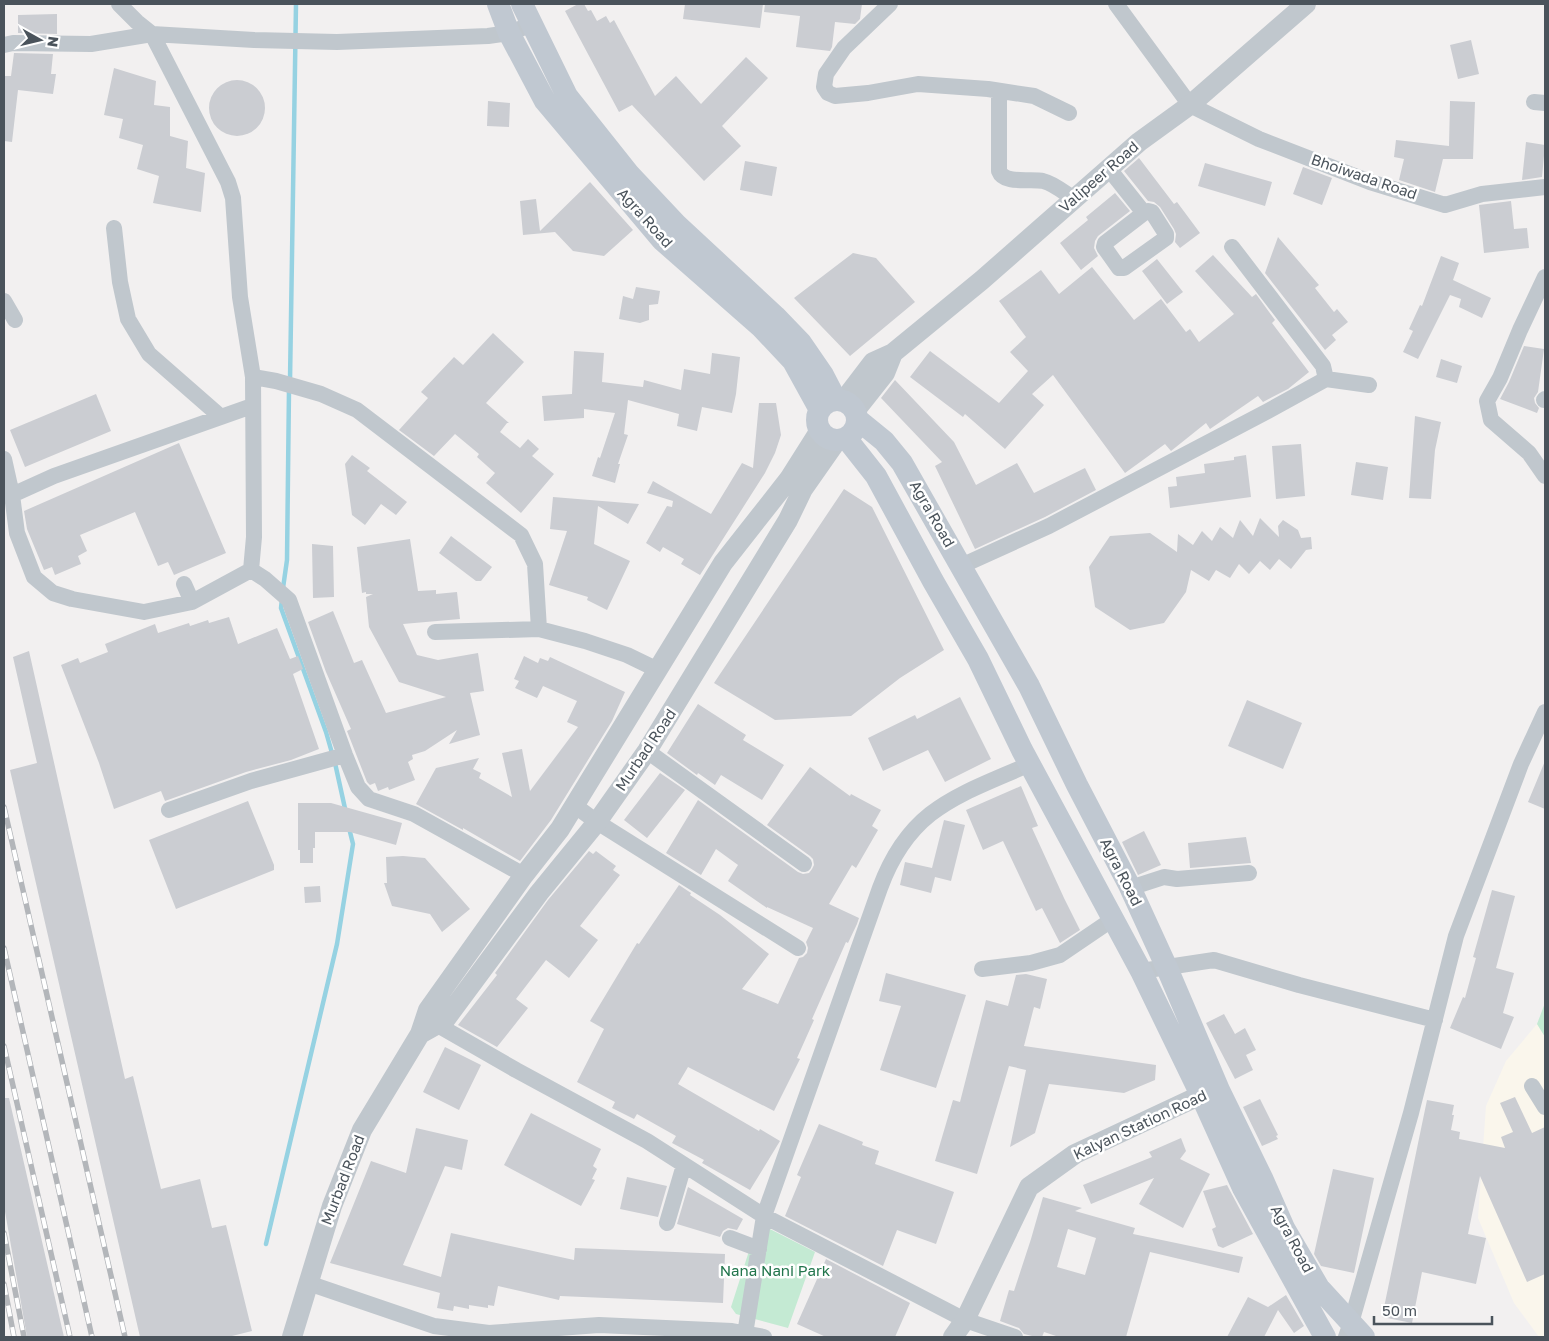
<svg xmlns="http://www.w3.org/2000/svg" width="1549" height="1341" viewBox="0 0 1549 1341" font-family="'Golos Text',sans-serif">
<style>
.commercial{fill:#faf6ec}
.green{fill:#c4ead3}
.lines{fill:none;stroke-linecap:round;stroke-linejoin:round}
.stream{stroke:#96d2e2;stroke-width:4.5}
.building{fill:#cbcdd2;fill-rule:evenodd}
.minor{stroke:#c0c7cd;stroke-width:16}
.tertiary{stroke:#c0c7cd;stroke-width:20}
.secondary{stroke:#c0c8d1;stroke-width:22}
.rail-casing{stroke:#b3b6ba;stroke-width:5.5}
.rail{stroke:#fff;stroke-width:4;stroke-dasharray:11;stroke-linecap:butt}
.labels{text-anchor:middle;stroke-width:5;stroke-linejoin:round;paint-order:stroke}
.street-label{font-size:15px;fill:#4a535b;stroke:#fff}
.park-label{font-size:15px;fill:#22754c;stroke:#fff}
</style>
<rect width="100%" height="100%" fill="#f2f0f0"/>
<path class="commercial" d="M1537 1024 1545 1037V1337H1539L1514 1303 1478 1218 1486 1106 1506 1061Z"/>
<path class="green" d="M1545 1003V1037L1537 1024Z
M758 1223 815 1252 788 1328 736 1314 731 1307Z"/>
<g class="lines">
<path class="stream" d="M290 381 296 4
M283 588 287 560 289 389
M282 599 281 608 326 732 332 753
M335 763 346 813
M266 1244 337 944 353 844 349 828"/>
</g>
<path class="building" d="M578 4H584L588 11 591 10 597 21 606 16 610 23 614 20 655 96 676 76 701 104 746 57 768 78 722 126 741 146 704 181 632 105 619 112 565 11Z
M685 4H763L760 28 683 19Z
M765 4H862L860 19 855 24 835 22 832 47 830 51 796 47 800 16 764 12Z
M57 14V34L18 33V15Z
M1471 40 1479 74 1458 79 1450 45Z
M14 53 53 54 51 74H56L53 94 18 90 12 142 4 141V76H11Z
M114 68 156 81 154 105 170 107V136L188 141 186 168 205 173 201 212 153 203 159 176 137 169 143 145 119 138 123 119 104 115Z
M209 108a28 28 0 1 1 56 0a28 28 0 1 1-56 0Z
M488 101 510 103 509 127 487 126Z
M1450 101 1475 102 1473 159H1443L1435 192 1399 180 1404 159 1394 157 1396 140 1449 146Z
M1526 142 1545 145 1542 177 1522 180Z
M1139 158 1174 204 1177 202 1200 233 1180 248 1175 242 1176 234 1174 229 1160 207 1154 202 1148 201 1124 171Z
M745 161 777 167 772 196 740 190Z
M1205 163 1272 182 1265 206 1198 186Z
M1303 167 1332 178 1322 205 1293 194Z
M590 182 633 230 604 256 573 251 555 232 523 235 520 201 536 199 540 231Z
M1115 193 1130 211 1098 236 1095 241 1094 248 1098 256 1081 270 1060 243 1088 220 1086 217Z
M1511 201 1514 229 1527 228 1529 248 1484 253 1479 205Z
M1278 237 1319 285 1315 288 1334 312 1337 309 1348 322 1332 335 1336 340 1325 350 1265 273Z
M853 253 876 258 915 302 850 356 794 298Z
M1213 255 1252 297 1256 294 1275 320 1272 323 1309 372 1288 389 1263 402 1258 396 1210 429 1206 423 1171 451 1165 444 1125 473 1053 375 1032 394 1044 405 1005 449 965 414 963 417 910 377 930 351 999 403 1028 371 1010 352 1026 337 999 301 1041 270 1059 294 1092 267 1134 320 1161 299 1186 332 1190 329 1199 342 1234 314 1195 271Z
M1441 256 1459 263 1453 280 1491 298 1482 318 1459 307 1461 299 1450 295 1418 359 1403 352 1413 331 1409 329 1420 305 1422 306Z
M1157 259 1183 292 1167 304 1142 271Z
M636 287 660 291 658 304 649 305V320L640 323 619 319 623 296 633 299Z
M493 333 524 362 486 403 509 423H507L500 432 520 448 528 439 539 449 532 456 554 474 521 513 486 483 495 473 477 457 479 454 455 434 434 456 399 430 428 398 421 392 454 357 463 365Z
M1524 346 1544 349 1538 392 1534 398 1535 403 1539 408 1537 413 1500 399 1509 382Z
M574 351 604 353 602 382 643 387 644 380 681 390 684 369 710 374 712 353 740 357 736 394 732 413 702 407 697 431 677 426 679 414 628 400 624 434 628 435 618 464H620L615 483 592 476 598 457 600 458 615 413 584 409V418L544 421 542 396 572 394Z
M1441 359 1462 366 1457 383 1436 377Z
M895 380 954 442 976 485 1017 463 1034 493 1085 468 1096 490 1045 517 975 549 935 466 942 462 881 398Z
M96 394 111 431 25 467 10 430Z
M759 403H776L781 435 775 453 765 473 700 575 681 564 684 559 663 547 660 552 646 543 667 506 672 507 673 501 647 493 653 481 711 514 742 463 753 468Z
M1415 416 1441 422 1435 450 1431 499 1409 498Z
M179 443 226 553 174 575 168 562 158 566 135 512 80 535 87 551 78 556 81 564 55 575 52 567 44 570 27 529 24 511Z
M1301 444 1305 496 1276 499 1272 446Z
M352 455 370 468 367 471 407 502 396 515 381 504 365 525 352 515 345 464Z
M1246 455 1251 497 1170 508 1168 487 1177 486 1176 477 1205 473 1204 464 1234 460V457Z
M1356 462 1388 467 1383 500 1351 495Z
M844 489 872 507 944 650 900 678 851 716 775 720 714 683Z
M553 497 639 504 628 524 598 506 594 544 630 561 607 610 587 600 588 597 549 585 567 531 550 529Z
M1260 518 1279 537 1278 526 1283 520 1298 530 1301 538 1311 537 1312 549 1306 550 1291 569 1279 559 1270 570 1260 561 1249 574 1239 564 1230 578 1216 570 1209 581 1191 570 1186 592 1164 623 1130 630 1095 607 1089 567 1110 536 1150 533 1177 552 1178 534 1193 545 1202 531 1212 541 1220 527 1233 538 1240 520 1253 536Z
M451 536 492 567 481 581H476L439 553Z
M410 539 418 591 436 590V594L457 592 460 619 403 624 417 655 438 660 478 653 484 691 470 693 480 735 449 744 457 730 425 751 412 755 413 759 408 762 415 780 389 790 388 787 378 791 375 783 370 785 367 782 347 731 351 729 326 672 308 622 333 611 354 663 362 660 386 713 446 697 399 682 369 627 366 597 373 594H366V592L362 593 357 547Z
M312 544 333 546 334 597 313 598Z
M229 617 238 644 277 628 290 659 298 656 303 669 293 674 319 749 291 760 246 772 165 801 161 791 114 809 99 763 61 665 78 658 80 663 108 652 105 644 155 624 158 633 189 623 190 626 208 620 209 623Z
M29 651 125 1079 133 1076 161 1189 200 1179 212 1228 226 1225 252 1331 228 1337H140L10 770 37 763 13 657Z
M524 656 538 663 540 658 548 661 550 657 625 692 612 721 551 820 520 861 463 828V830L416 804 436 768 479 758 473 769 481 773 479 778 512 797 502 753 522 749 530 791 578 727 567 722 577 701 543 686 537 698 515 688 519 681 514 679Z
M960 697 991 759 945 782 928 750 883 771 868 738 915 715 917 719Z
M1247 700 1302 723 1283 769 1228 746Z
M698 704 746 735 743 740 784 765 762 800 721 775 715 785 698 773 697 775 667 753Z
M1545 761V809L1528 802Z
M810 767 850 796 851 794 881 810 872 826 878 830 856 868 852 865 829 904 859 918 857 924 848 943 846 942 812 1019 814 1020 797 1058 800 1059 774 1111 688 1067 678 1084 759 1131 760 1129 780 1141 750 1190 702 1163 704 1160 672 1143 676 1136 637 1114 634 1119 612 1108 615 1102 577 1082 604 1029 590 1021 637 943 639 944 679 885 691 893 690 895 720 915 769 954 742 989 778 1004 799 958 803 957 807 953 808 948 806 942 813 928 767 907V908L728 881 738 865 716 849 701 875 666 853 698 800 798 872 803 874 809 873 812 869 814 865 813 859 810 856 767 825Z
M660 773 685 790 647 838 624 820Z
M1021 786 1038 826 1032 828 1064 898 1080 930 1060 943 1042 908 1036 911 1003 841 983 850 966 810Z
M248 801 274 865V870L176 909 149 840Z
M298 803H331L402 823 396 845 350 832H315V848H313V863H300V850H298Z
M944 820 965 825 951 881 935 877 931 893 900 885 905 862 932 868Z
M1144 831 1161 865 1138 875 1122 842Z
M1246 837 1251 863 1190 868 1188 843Z
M589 851 593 854 596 851 616 866 613 870 620 875 580 926 598 940 569 978 546 960 516 999 528 1008 497 1047 458 1025 497 975 495 973 548 900Z
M403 856 425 858 470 909 442 932 430 914 392 906 384 883H387L386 857Z
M320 886 321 902 305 903 304 887Z
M1492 890 1515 896 1496 968 1514 973 1503 1013 1514 1017 1501 1049 1450 1028 1463 997 1465 998 1476 958 1473 957Z
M886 973 966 995 936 1088 880 1070 901 1006 879 1001Z
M1026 974 1047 979 1040 1009 1034 1007 1024 1046 1156 1065 1155 1080 1124 1093 1049 1084 1035 1133 1010 1147 1026 1070 1009 1066 977 1174 935 1161 953 1100 960 1102 986 1000 1008 1006 1016 975Z
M1224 1014 1235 1034 1245 1028 1256 1050 1246 1055 1253 1070 1235 1079 1206 1023Z
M445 1047 481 1065 459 1110 423 1092Z
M1515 1097 1532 1133 1545 1127V1274L1527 1282 1480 1176 1468 1234 1486 1238 1476 1284 1422 1272 1412 1323 1382 1317 1427 1100 1454 1105 1452 1115H1454L1451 1130 1460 1132 1459 1139 1505 1148 1501 1137 1513 1132 1500 1103Z
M4 1098H9L64 1337H27L4 1206Z
M1260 1099 1278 1135 1276 1136 1278 1139 1262 1146 1243 1107Z
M531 1113 601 1149 593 1166 597 1169 592 1179 595 1180 581 1206 504 1165Z
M819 1124 863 1142 862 1145 879 1151 875 1164 954 1192 936 1244 897 1230 883 1266 785 1216 801 1177 797 1175Z
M416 1128 468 1140 462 1170 445 1166 403 1265 441 1277 451 1233 574 1260 575 1248 725 1254 723 1303 560 1296 559 1300 498 1286 494 1306 488 1305V1308L469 1305V1309L454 1306 453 1311 437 1308 440 1293 330 1263 371 1161 406 1173Z
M1181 1138 1186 1151 1180 1159 1210 1174 1183 1228 1139 1204 1154 1178 1091 1204 1083 1185 1152 1157 1149 1152Z
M1333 1169 1374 1178 1354 1273 1321 1266 1314 1254Z
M627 1177 667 1186 658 1217 620 1209Z
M1227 1185 1253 1234 1223 1248 1218 1246 1212 1229 1216 1227 1203 1191Z
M688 1187 743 1219 737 1230 728 1228 723 1231 720 1237 677 1224Z
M1043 1197 1082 1208 1075 1211 1135 1228 1133 1234 1243 1257 1239 1273 1150 1252 1126 1337H1059L1044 1332 1042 1337H1036L1024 1334 1019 1328 1000 1321 1009 1290 1014 1291 1031 1239ZM1068 1229 1096 1238 1085 1275 1057 1267Z
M826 1259 910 1303 895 1337H826L797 1324Z
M1286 1295 1304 1326 1294 1333 1278 1310 1264 1337H1227L1248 1297 1268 1307Z"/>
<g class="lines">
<path class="minor" d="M119 4 137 22 152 34 254 40 337 42 488 36 509 33 533 24
M890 4 844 48 826 74 824 87 828 93 835 96 868 93 918 84 988 89 1034 96 1069 113
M1116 4 1190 105 1259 139 1370 182 1445 205 1482 194 1545 187
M4 45 13 43 91 44 152 34 228 182 233 198 240 297 253 377 254 537 251 570
M999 91V171C1004 185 1031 178 1043 181 1053 183 1065 193 1074 199
M1534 102 1545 103
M1109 169 1144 213 1105 243 1104 247 1119 268H1124L1166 238V234L1152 212 1148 211 1144 213
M114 228 120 282 128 319 149 354 221 417
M1232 247 1323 366 1326 379
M1545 277 1520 330 1500 378 1487 401 1491 420 1529 453 1545 476
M4 301 15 320
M253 377 276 381 321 394 357 410 521 535 535 564 539 629
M1544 400 1545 399
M4 459 12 495 17 533 34 577 53 593 72 599 144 612 192 602 251 570
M12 495 54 476 252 406
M961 566 1049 526 1268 411 1326 379 1369 385
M251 570 265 579 289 600 345 755 358 787 369 799 414 814 524 875
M184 584 192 602
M435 632 539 629 585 641 627 655 658 670
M647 751 804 864
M574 805 597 822 798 948
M169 810 251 781 345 755
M1130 888 1164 877 1177 879 1249 873
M982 969 1031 963 1060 955 1113 919
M1141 971 1214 960 1299 985 1435 1020
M429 1020 516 1070 647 1141 764 1216 965 1320 1015 1337
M1532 1086 1545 1107
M667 1223 684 1165
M730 1238 759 1249
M308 1283 434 1326 489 1333 599 1325 732 1331 764 1337
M745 1334 764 1216 880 888C910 807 958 796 1030 764
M1346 1337 1351 1323 1411 1113 1456 936 1521 764 1545 712"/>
<path class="tertiary" d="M844 400 873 362 893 353 982 280 1139 142 1190 105 1306 4
M855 411 885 373 893 353
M420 1034 445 1020 539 893 597 822 647 751 788 520 803 489 838 439
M292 1337 332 1206 362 1130 420 1034 428 1010 524 875 560 829 723 563 789 479 820 430
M953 1337 965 1320 1029 1187 1075 1154 1201 1095 1217 1091"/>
<path class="secondary" d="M498 4 509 33 545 101 662 240 761 327 793 361 820 410
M522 4 567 96 629 174 676 224 775 316 801 343 823 375 836 400
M817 420a20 20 0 1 1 40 0a20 20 0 1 1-40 0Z
M857 419 884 441 902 463 1029 686 1077 785 1129 885 1167 968 1219 1090 1262 1178 1284 1228 1319 1288 1364 1337
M846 438 876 476 933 581 978 659 1022 750 1141 971 1201 1095 1243 1188 1325 1337"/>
<g class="rail-casing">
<path id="rail" d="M4 807 125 1337
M4 948 92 1337
M4 1046 70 1337
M4 1233 24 1337
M4 1284 14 1337"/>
</g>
<use href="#rail" class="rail"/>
</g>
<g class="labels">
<g class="street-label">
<text transform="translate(1099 177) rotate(-41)" y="5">Valipeer Road</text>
<text transform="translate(1364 177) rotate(19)" y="5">Bhoiwada Road</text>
<text transform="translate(645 218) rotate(48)" y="5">Agra Road</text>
<text transform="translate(932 514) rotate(60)" y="5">Agra Road</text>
<text transform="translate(646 750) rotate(-56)" y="5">Murbad Road</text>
<text transform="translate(1121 872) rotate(63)" y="5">Agra Road</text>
<text transform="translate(1140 1125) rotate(-25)" y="5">Kalyan Station Road</text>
<text transform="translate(343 1180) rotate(-69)" y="5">Murbad Road</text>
<text transform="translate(1292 1239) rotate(62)" y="5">Agra Road</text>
</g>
<g class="park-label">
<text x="775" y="1276">Nana Nani Park</text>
</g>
</g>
<rect width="1549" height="1341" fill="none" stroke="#4a535b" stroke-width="10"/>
<g transform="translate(40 40) rotate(98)" stroke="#ffffff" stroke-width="4" paint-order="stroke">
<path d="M0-4L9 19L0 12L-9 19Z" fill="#4a535b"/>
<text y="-8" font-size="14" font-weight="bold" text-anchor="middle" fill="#4a535b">N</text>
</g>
<path d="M1374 1316v8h118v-8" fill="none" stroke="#4a535b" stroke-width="2.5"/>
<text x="1382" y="1316" font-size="15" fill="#4a535b" stroke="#ffffff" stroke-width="4" paint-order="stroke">50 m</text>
</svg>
